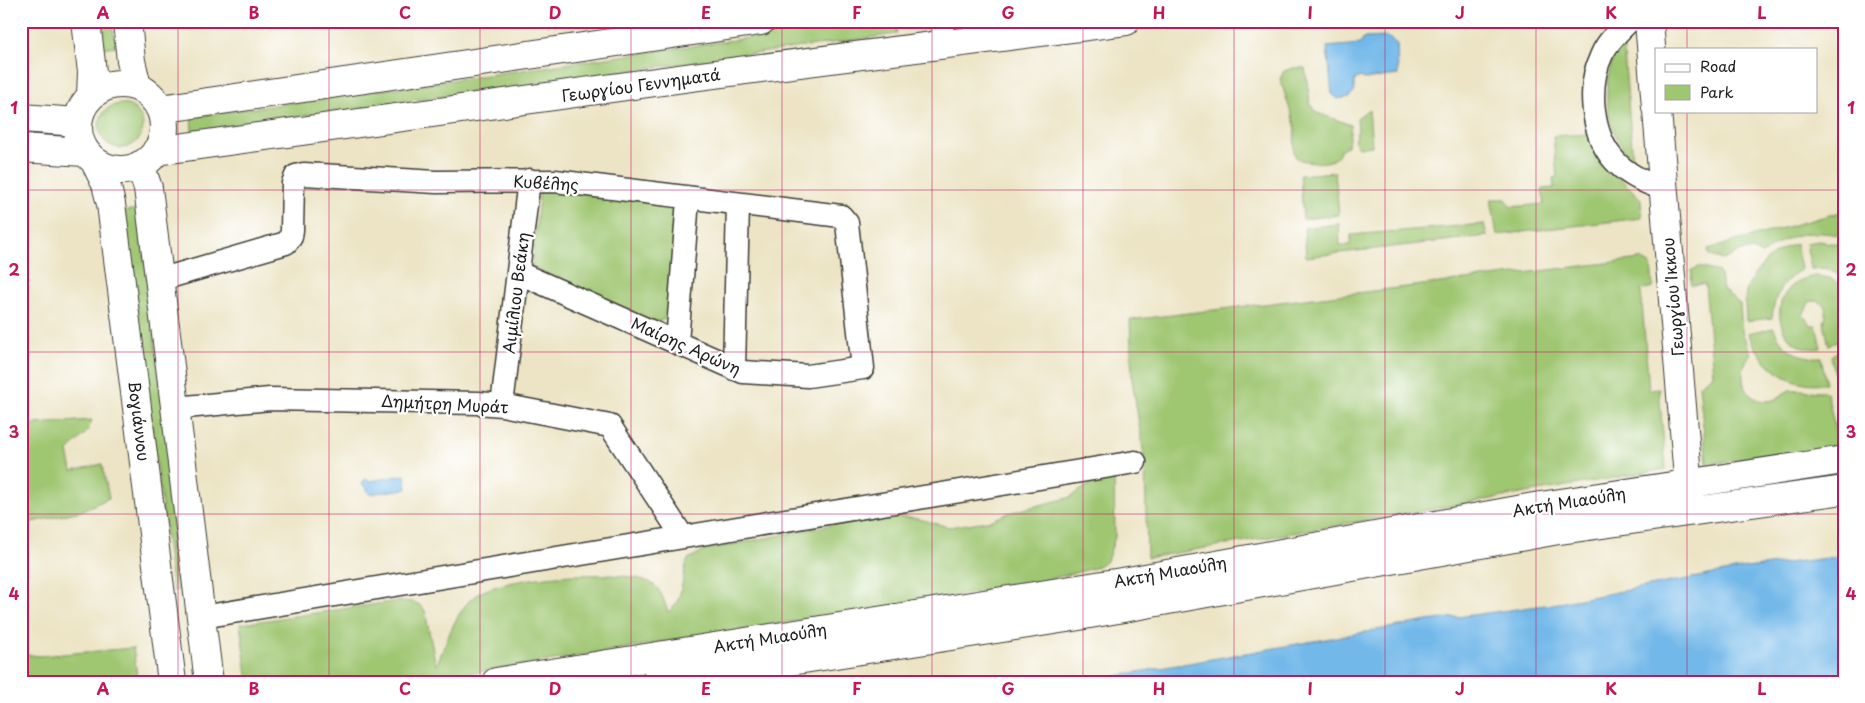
<svg xmlns="http://www.w3.org/2000/svg" width="1865" height="703" viewBox="0 0 1865 703" font-family="'Playpen Sans',sans-serif">
<style>
.green{fill:#9fc671;stroke:#5e7146}
.water{fill:#72b8e9;stroke:#476a82}
.lines{fill:none;stroke-linecap:round;stroke-linejoin:round}
.minor-casing{stroke:#3b3a35;stroke-width:25}
.tertiary-casing{stroke:#3b3a35;stroke-width:30}
.minor{stroke:#fff;stroke-width:22}
.tertiary{stroke:#fff;stroke-width:28}
.grid{fill:none;stroke:#c2185b;stroke-width:1;stroke-opacity:0.55}
.labels{text-anchor:middle;stroke-width:4.5;stroke-linejoin:round;paint-order:stroke}
.street-label{font-size:16px;fill:#1c1c1c;stroke:#fff}
.neatline{fill:none;stroke:#c2185b;stroke-width:2}
.grid-label{font-size:16px;text-anchor:middle;font-weight:bold;fill:#c2185b}
</style>
<rect width="100%" height="100%" fill="#fff"/>
<filter id="ink" filterUnits="userSpaceOnUse"><feTurbulence type="fractalNoise" baseFrequency=".02" numOctaves="2"/><feDisplacementMap in="SourceGraphic" scale="10" xChannelSelector="R" yChannelSelector="G"/><feConvolveMatrix kernelMatrix="1 2 1 2 8 2 1 2 1" color-interpolation-filters="sRGB"/></filter>
<filter id="wash" filterUnits="userSpaceOnUse"><feTurbulence type="fractalNoise" baseFrequency=".0096" numOctaves="4" result="noise"/><feDisplacementMap in="SourceGraphic" scale="20" xChannelSelector="R" yChannelSelector="G"/><feGaussianBlur stdDeviation="1.12" result="paint"/><feColorMatrix in="noise" values="0 0 0 0 0 0 0 0 0 0 0 0 0 0 0 0 0 1.4 0 .05"/><feComposite in="paint" operator="in"/></filter>
<g filter="url(#wash)">
<rect width="100%" height="100%" fill="#ece4c5"/>
<path class="green" d="M99 21H112L116 46 103 48Z
M868 21H895L897 34 192 131 191 117Z
M1623 42 1633 160C1627 156 1623 149 1619 142 1602 110 1604 76 1619 44Z
M1293 68H1305L1310 103 1317 113 1351 125 1348 145 1340 150C1336 167 1311 163 1297 159L1294 153 1295 125 1280 79 1284 71Z
M99 126a22 22 0 1 1 44 0a22 22 0 1 1-44 0Z
M1369 109 1372 146 1358 147 1354 140 1358 130 1357 118Z
M1590 134 1601 159 1641 199 1642 218 1497 235 1491 199H1506L1511 207 1544 204 1542 189 1554 188 1553 178 1557 177 1553 136Z
M1335 172 1339 215 1303 219 1300 175Z
M540 187 680 205 669 311 665 319 654 323 532 267Z
M138 209 186 589 173 591 124 211Z
M1844 211V236C1808 229 1791 233 1762 254L1753 250H1744L1723 260 1709 255 1708 249Z
M1339 224 1340 245H1350L1351 235 1484 224 1487 236 1306 257 1304 228Z
M1819 241 1844 245V277L1824 268 1811 269 1806 243Z
M1796 244 1801 269C1782 282 1774 295 1772 318L1746 321C1746 312 1744 302 1746 293 1752 271 1774 249 1796 244Z
M1641 259 1651 265 1653 287 1641 290 1649 390 1659 389 1666 469 1147 558 1145 462 1132 379 1130 320Z
M1699 267 1719 272 1723 290 1740 304 1742 332 1751 353C1737 371 1740 401 1768 401 1778 401 1784 390 1792 390 1804 389 1815 393 1827 392L1839 448 1707 464 1699 385 1713 374 1705 284 1691 285 1692 270Z
M1818 276 1830 278 1844 288V336L1829 346 1824 322C1830 310 1823 297 1809 302L1803 315 1811 325H1816L1821 348C1771 356 1762 280 1818 276Z
M1774 328C1781 349 1799 359 1821 357L1826 383C1788 388 1763 367 1748 333Z
M1844 347V379L1836 381 1831 356Z
M92 420 87 432 68 451 72 471 102 464 109 498 81 511 23 524 21 528V425Z
M1114 476 1115 537 1107 561 1094 568 1031 584 415 682H248L240 624 391 602C405 602 417 598 425 611L436 666C446 644 454 615 472 598 497 575 621 567 651 583 662 589 664 602 668 612 684 602 681 576 688 559L705 550 867 518 893 516 919 519 949 527 993 520 1008 513 1068 498 1094 482Z
M133 648 138 682H21V654L40 656Z"/>
<path class="water" d="M1387 37 1397 44 1398 75 1365 79 1360 77 1354 81V92L1349 97 1338 99 1332 94 1327 47 1360 44 1364 38Z
M405 475 407 489 369 494 366 487 362 484 365 479 370 481Z
M1844 556V682H1081L1428 621 1553 604 1746 568Z"/>
</g>
<g filter="url(#ink)">
<g class="lines">
<g class="minor-casing">
<path id="minor" d="M941 21 945 44
M1629 21C1619 31 1608 41 1602 54 1587 85 1591 134 1614 160 1627 175 1645 183 1664 189
M159 280 286 243 291 237 292 230 293 183 296 176 304 174 436 182 555 181 841 216 847 223 863 368 808 376 743 372 519 273
M677 343 688 199
M734 369 738 205
M502 405 529 180
M176 408 270 399 478 403 502 405 610 426 683 537
M202 617 1135 462"/>
</g>
<g class="tertiary-casing">
<path id="tertiary" d="M86 21 92 72 91 95
M127 21 131 61 137 86
M1649 21 1656 107
M78 127a43 43 0 1 1 86 0a43 43 0 1 1-86 0Z
M160 109 761 21
M1657 111 1690 501
M21 118 78 122
M21 148 85 152
M156 151 692 77 1126 21
M95 162 106 184 111 204 172 682
M140 165 148 188 209 682
M496 682 1134 580 1534 507 1844 460
M655 682 1073 617 1553 531 1844 490"/>
</g>
<use href="#minor" class="minor"/>
<use href="#tertiary" class="tertiary"/>
</g>
</g>
<path class="grid" d="M178 21V682M329 21V682M480 21V682M631 21V682M782 21V682M932 21V682M1083 21V682M1234 21V682M1385 21V682M1536 21V682M1687 21V49M1687 111V682M21 190H1844M21 352H1844M21 514H1844"/>
<g class="labels">
<g class="street-label">
<text transform="translate(641 85) rotate(-8)" y="6">Γεωργίου Γεννηματά</text>
<text transform="translate(546 183) rotate(3)" y="6">Κυβέλης</text>
<text transform="translate(516 293) rotate(-83)" y="6">Αιμίλιου Βεάκη</text>
<text transform="translate(1673 297) rotate(-95)" y="6">Γεωργίου Ίκκου</text>
<text transform="translate(686 346) rotate(24)" y="6">Μαίρης Αρώνη</text>
<text transform="translate(445 404) rotate(3)" y="6">Δημήτρη Μυράτ</text>
<text transform="translate(139 421) rotate(83)" y="6">Βογιάννου</text>
<text transform="translate(1569 502) rotate(-9)" y="6">Ακτή Μιαούλη</text>
<text transform="translate(1170 572) rotate(-10)" y="6">Ακτή Μιαούλη</text>
<text transform="translate(770 638) rotate(-9)" y="6">Ακτή Μιαούλη</text>
</g>
</g>
<rect width="1865" height="703" fill="none" stroke="#fff" stroke-width="55"/>
<rect x="1655" y="48" width="162" height="65" fill="#ffffff" stroke="#a4a4a4"/>
<rect x="1665" y="64" width="25" height="8" fill="#ffffff" stroke="#a4a4a4"/>
<text x="1700" y="72" font-size="15" fill="#1c1c1c">Road</text>
<rect x="1665" y="85" width="25" height="15" fill="#9fc671" stroke="#a4a4a4"/>
<text x="1700" y="98" font-size="15" fill="#1c1c1c">Park</text>
<rect x="28" y="28" width="1810" height="648" class="neatline"/>
<g class="grid-label">
<text x="103" y="19">A</text>
<text x="254" y="19">B</text>
<text x="405" y="19">C</text>
<text x="555" y="19">D</text>
<text x="706" y="19">E</text>
<text x="857" y="19">F</text>
<text x="1008" y="19">G</text>
<text x="1159" y="19">H</text>
<text x="1310" y="19">I</text>
<text x="1460" y="19">J</text>
<text x="1611" y="19">K</text>
<text x="1762" y="19">L</text>
<text x="14" y="114">1</text>
<text x="1851" y="114">1</text>
<text x="14" y="276">2</text>
<text x="1851" y="276">2</text>
<text x="14" y="438">3</text>
<text x="1851" y="438">3</text>
<text x="14" y="600">4</text>
<text x="1851" y="600">4</text>
<text x="103" y="695">A</text>
<text x="254" y="695">B</text>
<text x="405" y="695">C</text>
<text x="555" y="695">D</text>
<text x="706" y="695">E</text>
<text x="857" y="695">F</text>
<text x="1008" y="695">G</text>
<text x="1159" y="695">H</text>
<text x="1310" y="695">I</text>
<text x="1460" y="695">J</text>
<text x="1611" y="695">K</text>
<text x="1762" y="695">L</text>
</g>
</svg>
